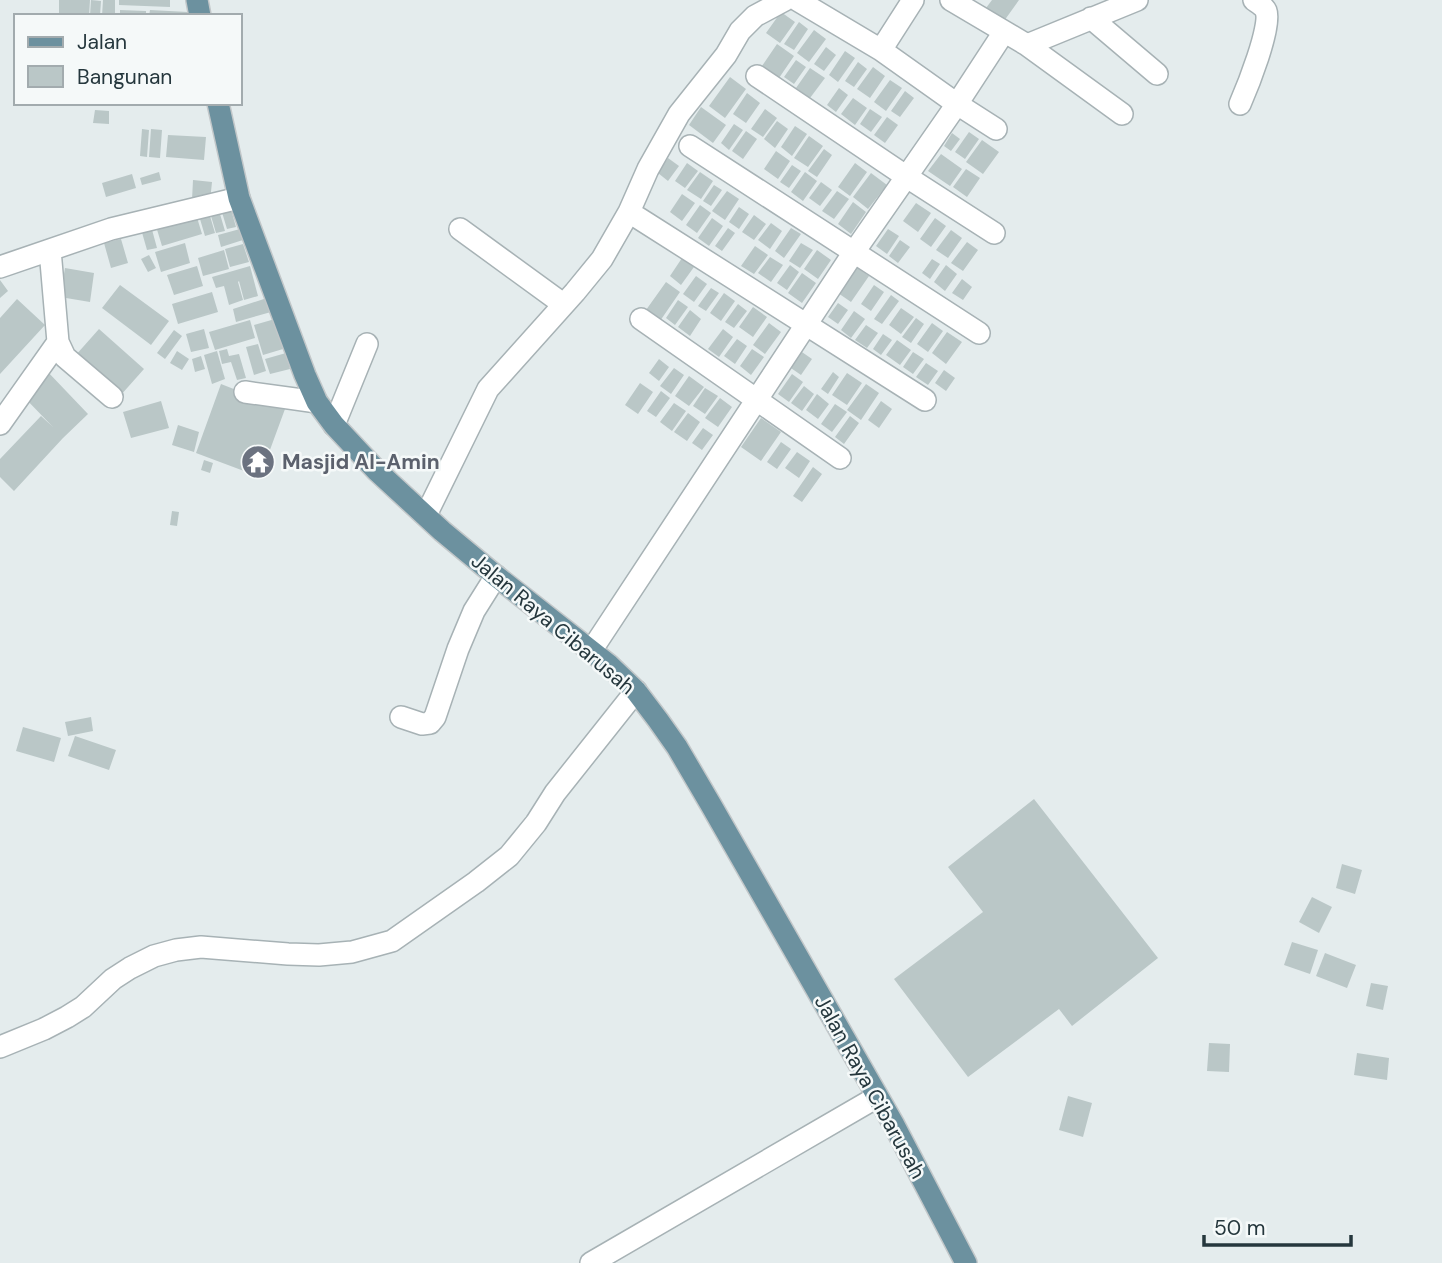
<svg xmlns="http://www.w3.org/2000/svg" width="1442" height="1263" viewBox="0 0 1442 1263" font-family="'DM Sans',sans-serif">
<style>
.building{fill:#bac7c7}
.lines{fill:none;stroke-linecap:round;stroke-linejoin:round}
.minor-casing{stroke:#a7b2b5;stroke-width:24}
.major-casing{stroke:#c2c7c9;stroke-width:24}
.minor{stroke:#fff;stroke-width:21}
.major{stroke:#6c919f;stroke-width:21}
.labels{text-anchor:middle;stroke-width:5;stroke-linejoin:round;paint-order:stroke}
.worship-label{font-size:21px;font-weight:bold;fill:#5b616d;stroke:#f5f9f9;text-anchor:start}
.street-label{font-size:21px;fill:#25373d;stroke:#f5f9f9}
</style>
<rect width="100%" height="100%" fill="#e4eced"/>
<path class="building" d="M59 0H90L89 16H59Z
M91 0 101 1 100 16H90Z
M103 0H115V16H102Z
M119 0H170V7L119 5Z
M992 0H1019L1004 21 986 8Z
M120 10 146 11V16H120Z
M150 10 188 12V16H149Z
M781 12 795 22 780 43 766 33Z
M799 22 808 29 794 50 784 44Z
M814 30 826 39 809 62 797 53Z
M777 44 794 56 779 78 762 66Z
M826 47 836 55 824 71 814 64Z
M845 51 855 58 838 82 829 75Z
M796 60 806 67 794 84 784 77Z
M858 62 867 69 854 87 845 81Z
M873 67 885 76 870 98 857 89Z
M810 68 825 78 810 98 796 88Z
M730 77 746 89 725 118 709 106Z
M890 80 902 88 886 111 874 102Z
M839 88 848 95 836 112 827 105Z
M905 91 914 98 900 117 891 111Z
M747 93 760 103 746 123 733 114Z
M853 98 867 108 855 125 841 114Z
M701 107 726 125 713 143 689 125Z
M765 109 777 118 763 137 751 129Z
M870 109 882 117 871 132 860 124Z
M95 110 109 111V124L93 123Z
M887 117 898 125 885 143 874 135Z
M777 121 788 129 775 148 764 139Z
M734 124 743 130 729 150 721 143Z
M795 126 807 134 792 156 781 147Z
M142 129 149 130 147 157 140 156Z
M151 129 162 130 160 158 149 157Z
M746 131 757 139 743 159 732 151Z
M969 132 979 139 965 159 955 152Z
M952 133 960 139 951 151 944 146Z
M168 135 206 137 204 160 166 157Z
M809 136 823 146 808 167 794 158Z
M982 140 999 152 983 174 966 162Z
M824 149 832 155 817 177 808 171Z
M776 151 790 161 778 179 764 169Z
M941 154 962 169 950 186 928 171Z
M668 158 679 166 668 181 658 173Z
M687 163 698 171 685 188 675 181Z
M855 163 867 172 850 196 838 187Z
M792 165 801 171 789 188 780 182Z
M966 169 980 178 967 197 953 187Z
M159 172 161 180 142 185 140 178Z
M700 172 713 181 701 199 687 190Z
M805 172 817 181 803 201 791 192Z
M871 173 887 185 868 209 853 197Z
M132 174 136 188 106 197 102 183Z
M193 180 212 182 210 201 192 200Z
M821 182 832 190 820 206 809 198Z
M714 185 722 190 711 206 703 201Z
M727 191 739 199 725 220 712 211Z
M837 191 849 199 834 219 822 211Z
M682 194 695 203 682 221 670 212Z
M853 202 866 212 851 234 838 224Z
M916 203 931 213 918 232 903 221Z
M700 205 711 213 697 233 686 225Z
M230 206 236 227 227 229 221 209Z
M739 207 749 214 739 229 729 222Z
M195 211 202 234 162 246 155 223Z
M220 214 225 231 216 233 211 216Z
M754 215 766 224 754 240 742 232Z
M210 216 215 233 205 236 200 219Z
M712 218 723 226 709 246 698 238Z
M935 218 946 226 931 247 920 239Z
M771 223 782 231 770 249 758 240Z
M151 226 157 248 147 250 141 229Z
M728 228 735 233 722 251 715 246Z
M791 228 801 234 784 258 775 251Z
M240 229 243 240 221 247 218 235Z
M888 229 899 236 887 254 876 246Z
M951 230 962 238 948 258 936 250Z
M121 239 128 263 111 268 104 243Z
M900 240 910 247 898 263 889 256Z
M967 242 978 250 963 271 951 263Z
M185 243 190 263 161 272 155 252Z
M801 243 813 250 800 268 789 261Z
M243 244 249 262 230 267 225 249Z
M755 246 768 255 754 274 741 266Z
M224 250 229 269 203 276 198 258Z
M817 250 831 260 818 279 804 269Z
M149 255 156 268 148 272 141 259Z
M770 257 783 265 771 282 758 273Z
M682 258 694 267 681 285 670 276Z
M932 259 940 264 930 279 922 273Z
M790 265 799 272 787 290 777 283Z
M946 265 957 274 945 291 934 282Z
M197 266 203 286 174 295 167 275Z
M250 266 258 296 244 300 239 281 238 282 243 300 229 305 224 286 216 288 212 277Z
M856 267 869 276 851 302 838 293Z
M65 268 94 273 90 302 60 297Z
M802 273 816 283 802 303 788 293Z
M696 276 707 284 694 302 683 294Z
M962 279 972 287 963 300 952 293Z
M0 280 8 291 0 298Z
M666 282 680 292 660 321 646 310Z
M120 285 169 321 151 345 102 308Z
M874 285 884 292 871 311 861 304Z
M711 288 719 293 706 311 698 306Z
M212 292 218 312 178 324 172 304Z
M724 293 735 301 721 321 710 313Z
M891 295 899 301 882 324 874 319Z
M267 298 271 312 236 322 233 309Z
M17 299 45 325 0 374V318Z
M678 300 688 307 675 325 666 318Z
M838 303 848 310 838 324 828 317Z
M738 304 747 311 734 328 725 322Z
M753 307 767 317 753 337 739 327Z
M901 308 914 317 901 334 889 325Z
M690 310 701 319 690 336 678 327Z
M854 311 865 319 851 338 841 330Z
M916 318 924 324 911 343 902 337Z
M275 319 283 349 263 355 254 325Z
M250 320 255 338 215 350 209 332Z
M769 323 781 332 765 354 753 345Z
M932 323 943 331 928 352 917 344Z
M866 325 878 333 867 348 855 340Z
M99 329 144 369 120 396 75 356Z
M204 329 209 348 191 352 186 334Z
M723 329 733 337 719 357 708 349Z
M174 330 182 336 165 359 157 353Z
M947 332 962 342 946 364 932 353Z
M883 334 892 340 881 355 873 349Z
M737 339 747 346 735 364 724 356Z
M897 340 911 350 900 365 886 355Z
M258 344 266 371 254 375 246 347Z
M227 349 229 356 239 354 246 378 237 380 231 362 222 364 219 351Z
M752 349 764 357 751 375 740 366Z
M799 350 812 359 801 375 788 366Z
M177 351 189 359 182 370 170 363Z
M217 351 225 379 212 384 204 355Z
M913 352 924 359 913 374 903 367Z
M286 353 290 369 270 374 265 359Z
M201 356 205 369 195 372 192 359Z
M659 359 669 367 659 381 649 373Z
M926 363 938 371 928 385 916 377Z
M674 368 684 375 671 394 660 386Z
M46 370 88 414 63 438 14 491 0 477V459L41 416 53 427 21 394Z
M944 370 955 378 946 391 935 383Z
M833 372 839 377 828 394 821 389Z
M847 373 862 383 847 405 832 395Z
M792 374 803 382 789 402 778 394Z
M689 376 704 387 689 406 675 396Z
M640 383 653 392 638 414 625 405Z
M221 384 285 409 260 477 196 453Z
M866 384 879 393 861 420 847 410Z
M804 386 814 394 802 411 791 403Z
M705 388 718 396 705 414 693 406Z
M661 391 670 398 656 417 647 411Z
M817 394 829 404 818 419 806 410Z
M720 398 732 407 718 427 705 418Z
M161 401 169 428 131 438 123 412Z
M881 401 892 409 879 428 868 420Z
M674 403 686 411 672 431 660 422Z
M835 404 847 412 832 432 821 424Z
M688 413 700 422 687 441 674 432Z
M850 416 859 423 844 444 835 437Z
M761 418 781 432 761 461 741 447Z
M178 425 199 432 194 452 172 445Z
M703 428 713 435 702 450 692 443Z
M781 442 791 449 777 469 767 462Z
M797 452 810 461 799 478 785 468Z
M204 460 213 463 210 473 201 470Z
M813 467 822 474 802 502 793 496Z
M172 511 179 512 177 526 170 525Z
M91 717 93 731 68 736 65 722Z
M23 727 61 738 54 762 16 751Z
M75 736 116 750 109 770 68 756Z
M1034 799 1158 958 1072 1026 1059 1009 968 1077 894 979 983 912 948 867Z
M1342 864 1362 870 1355 894 1336 888Z
M1312 897 1332 907 1319 933 1299 922Z
M1292 942 1318 950 1310 974 1284 965Z
M1325 953 1356 965 1347 988 1316 976Z
M1371 983 1388 986 1383 1010 1366 1006Z
M1209 1043 1230 1044 1229 1072 1207 1071Z
M1357 1053 1389 1058 1387 1080 1354 1075Z
M1068 1096 1092 1103 1083 1137 1059 1130Z"/>
<g class="lines">
<g class="minor-casing">
<path id="minor" d="M797 0 881 50 957 104 996 129
M951 0 1027 45 1122 114
M1091 18 1157 74
M1027 45 1137 0
M881 50 913 0
M757 76 907 177 994 233
M1240 104C1247 88 1272 26 1266 11 1264 6 1258 3 1254 0
M690 146 979 333
M629 212 925 400
M460 229 563 304
M50 250 58 342 65 357 112 397
M0 267 111 229 239 198
M641 319 840 458
M245 392 317 402
M0 424 58 342
M334 425 367 344
M426 515 488 389 575 292 602 259 629 212 648 169 679 114 726 55 740 31 755 16 785 0
M591 651 854 252 957 104 1004 32
M401 717 422 724 430 723 435 717 458 649 474 611 496 576
M0 1047 44 1029 67 1017 83 1007 113 979 130 968 154 956 176 950 201 947 288 954 319 955 352 952 392 941 476 882 509 856 536 823 555 793 636 691
M591 1263 877 1097"/>
</g>
<g class="major-casing">
<path id="major" d="M197 0 200 16
M218 103 239 198 305 375 317 402 334 425 377 471 442 531 496 576 609 665 636 691 658 720 677 747 711 805 894 1125 966 1263"/>
</g>
<use href="#minor" class="minor"/>
<use href="#major" class="major"/>
</g>
<defs>
<g id="temple-disc" transform="scale(1.75)"><circle r="9.5" fill="#6b7280" stroke="#f5f9f9"/><path d="M0-6L5-2H3V0L6.5 2.5H4V6H1.5V3h-3V6H-4V2.5H-6.5L-3 0V-2H-5Z" fill="#fff"/></g>
</defs>
<g fill-rule="evenodd">
<use href="#temple-disc" x="258" y="462"/>
</g>
<g class="labels">
<g class="worship-label">
<text x="282" y="469">Masjid Al-Amin</text>
</g>
<g class="street-label">
<text transform="translate(553 624) rotate(40)" y="7">Jalan Raya Cibarusah</text>
<text transform="translate(870 1087) rotate(61)" y="7">Jalan Raya Cibarusah</text>
</g>
</g>
<rect x="14" y="14" width="228" height="91" fill="#f5f9f9" stroke="#a2abae" stroke-width="2"/>
<rect x="28" y="37" width="35" height="10" fill="#6c919f" stroke="#a2abae" stroke-width="2"/>
<text x="77" y="49" font-size="21" fill="#25373d">Jalan</text>
<rect x="28" y="66" width="35" height="21" fill="#bac7c7" stroke="#a2abae" stroke-width="2"/>
<text x="77" y="84" font-size="21" fill="#25373d">Bangunan</text>
<path d="M1204 1235v10h147v-10" fill="none" stroke="#25373d" stroke-width="3.5"/>
<text x="1214" y="1235" font-size="21" fill="#25373d" stroke="#f5f9f9" stroke-width="5" paint-order="stroke">50 m</text>
</svg>
